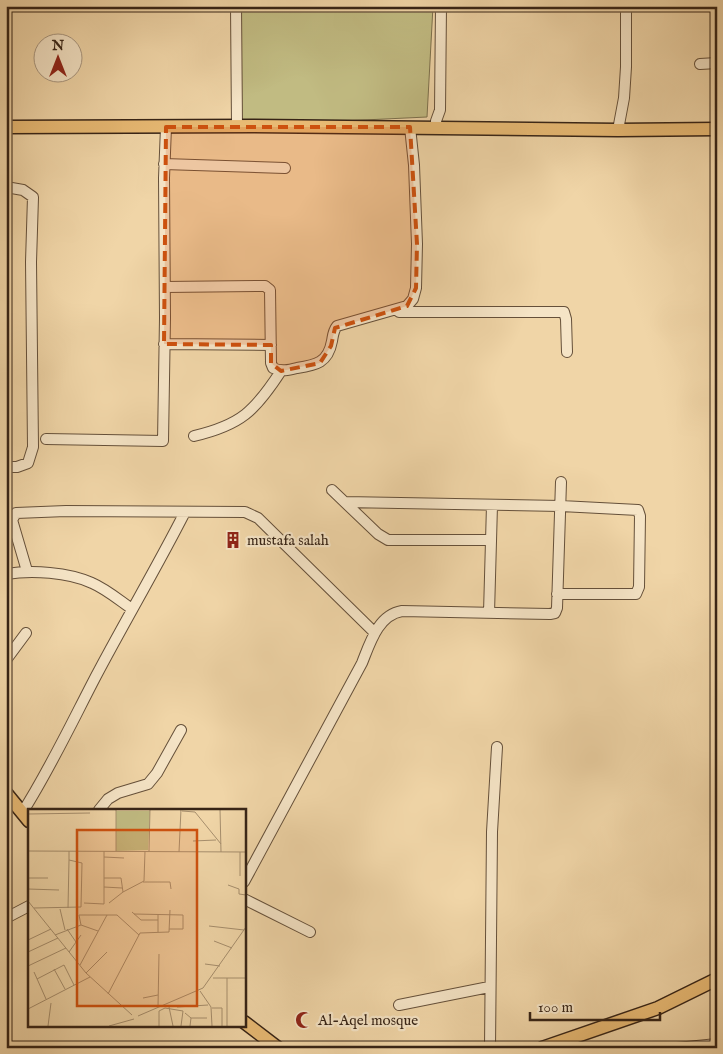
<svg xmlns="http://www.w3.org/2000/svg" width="723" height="1054" viewBox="0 0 723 1054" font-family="'IM FELL English',serif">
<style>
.green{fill:#c1bb82;stroke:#7c704c}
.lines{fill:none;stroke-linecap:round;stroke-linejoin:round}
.minor-casing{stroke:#65503a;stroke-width:12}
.major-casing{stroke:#372416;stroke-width:15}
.minor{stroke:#f5e4c6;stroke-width:10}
.major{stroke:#e8ba74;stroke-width:12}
.marked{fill:#cd510e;fill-opacity:0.2;stroke:#cd510e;stroke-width:4;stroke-dasharray:10 6;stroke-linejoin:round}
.labels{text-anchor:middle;stroke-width:4.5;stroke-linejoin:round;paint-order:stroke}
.poi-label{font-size:15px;fill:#372416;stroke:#f5e4c6;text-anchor:start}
.inset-road{fill:none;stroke:#a68e6d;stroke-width:1}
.view{fill:#cd510e;fill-opacity:0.15;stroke:#cd510e;stroke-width:2.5}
.inset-edge{fill:none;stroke:#372416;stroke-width:2.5}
</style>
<rect width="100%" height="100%" fill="#f0d5a7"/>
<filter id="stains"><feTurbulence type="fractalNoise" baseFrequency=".004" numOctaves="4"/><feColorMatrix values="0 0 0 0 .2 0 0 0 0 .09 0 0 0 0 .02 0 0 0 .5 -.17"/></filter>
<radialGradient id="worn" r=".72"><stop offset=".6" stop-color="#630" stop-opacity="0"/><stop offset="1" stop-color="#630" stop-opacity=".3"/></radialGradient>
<path class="green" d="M236 6H433L427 117 237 126Z"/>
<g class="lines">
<g class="minor-casing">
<path id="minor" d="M236 6 237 126
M700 64 717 63
M436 127V121L440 110 441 6
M618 130 624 98 626 67V6
M164 164 285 168
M6 187 23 190 33 197 31 262 33 447 28 463 17 467H6
M165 287 265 286 270 290 271 363 273 368C281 372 289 370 297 368 316 365 328 363 332 341 333 336 333 331 337 326L407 306 413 299 416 288 417 244 414 165 410 127
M399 312H564L566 319 567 352
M164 344 271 345
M194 436C241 425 255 411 281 371
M46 439 163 441 165 318 164 178 166 127
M332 490 378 534 388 540H491
M345 502 561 506 638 510 640 516 639 587 636 594H557
M27 571 12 520 16 513 66 511 245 512 258 518 375 633
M6 574C32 570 68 572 92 583 106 589 119 600 132 609
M489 613 492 505
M6 660 26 633
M99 810 108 799 118 793 148 784 157 773 181 730
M22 813C50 769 72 722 96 676 125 621 157 567 185 512
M244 882 362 663C370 643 378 615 402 611L550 614 555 613 557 608 561 482
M244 899 310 932
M6 918 29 906
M399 1005 489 987
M490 1048 492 832 497 747
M677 1048 717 1044"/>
</g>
<g class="major-casing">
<path id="major" d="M6 127 254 126 618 130 717 129
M6 793 29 821
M244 1022 278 1048
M542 1048 658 1008 717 979"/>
</g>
<use href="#minor" class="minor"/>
<use href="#major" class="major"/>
</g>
<path class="marked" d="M166 127H410L417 244 416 288 407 306 335 328 331 346 320 363 281 371 271 363V345L164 344Z"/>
<defs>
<g id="building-bare" transform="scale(1.35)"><path d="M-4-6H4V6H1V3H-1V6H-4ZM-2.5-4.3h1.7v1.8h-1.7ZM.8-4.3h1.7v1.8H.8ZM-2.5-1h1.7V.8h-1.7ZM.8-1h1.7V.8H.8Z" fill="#8f2418" stroke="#f5e4c6" stroke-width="2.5" paint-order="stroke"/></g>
<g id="mosque-bare" transform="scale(1.35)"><path d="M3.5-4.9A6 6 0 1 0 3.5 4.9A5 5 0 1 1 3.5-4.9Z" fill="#8f2418" stroke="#f5e4c6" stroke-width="2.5" paint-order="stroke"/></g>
</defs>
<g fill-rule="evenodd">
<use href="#building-bare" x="233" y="540"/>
<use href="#mosque-bare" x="304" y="1020"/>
</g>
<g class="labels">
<g class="poi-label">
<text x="247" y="545">mustafa salah</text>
<text x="318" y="1025">Al-Aqel mosque</text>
</g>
</g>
<g transform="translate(28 809)">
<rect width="218" height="218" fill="#f0d5a7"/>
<path d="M88 2H122L120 41 88 42Z" fill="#c1bb82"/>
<path class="inset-road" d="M88 0V42M192 0 193 43M154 2 167 3 193 35M0 5 62 4M165 32 188 31M0 42 218 43M121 42 122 0M151 43 153 0M212 43V67M76 48 96 49M0 69H20M76 69H93L95 83 116 72 117 42M115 73H142L143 80M200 76 211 80V85L218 86M76 78 94 79M0 80 31 81M0 92 58 164 104 206M56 94 76 95V42M81 94 95 83M6 99 53 98 54 54 41 51V42M40 99 41 51M32 100 37 121M104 103 113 111H130M106 105 155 106V120H141M53 116 51 106H89L111 126M181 117 216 121M39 120 48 133M130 123V105M27 126 53 116 70 122M0 131 23 120M186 132 204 139M0 143 30 129M41 143 53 126M177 155 192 157M52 156 79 106M0 157 38 139M26 160 37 180M6 163 18 190M58 164 79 143M185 169H218M199 169V217M9 170 36 156 46 176M172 182 183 198 184 217M80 185 112 124 141 123 142 101M115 189 130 186M130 198 131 145M141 198 145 217M149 198 180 196M184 199H194V217M0 200 62 168M157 204 163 209 162 217M110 207 175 179 218 118M163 209H179M20 217 23 194M81 217 106 210M131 217V202L137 199 155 202 153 217"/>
<path class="view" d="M49 21H169V197H49Z"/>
<rect width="218" height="218" class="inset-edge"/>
</g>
<rect width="723" height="1054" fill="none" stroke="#f0d5a7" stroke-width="25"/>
<rect x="8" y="8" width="708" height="1039" fill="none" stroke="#372416" stroke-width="2.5"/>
<rect x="12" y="12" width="698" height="1029" fill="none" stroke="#372416"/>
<g transform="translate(58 58)"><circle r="24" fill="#f5e4c6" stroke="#a99780"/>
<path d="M0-4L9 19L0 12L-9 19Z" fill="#8f2418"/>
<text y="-8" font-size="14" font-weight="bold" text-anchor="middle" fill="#372416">N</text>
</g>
<path d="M530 1012v8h130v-8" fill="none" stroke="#372416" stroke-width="2.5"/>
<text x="538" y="1012" font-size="15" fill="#372416" stroke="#f5e4c6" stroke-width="4" paint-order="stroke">100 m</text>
<rect width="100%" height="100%" filter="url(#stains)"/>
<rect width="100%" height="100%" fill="url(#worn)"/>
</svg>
